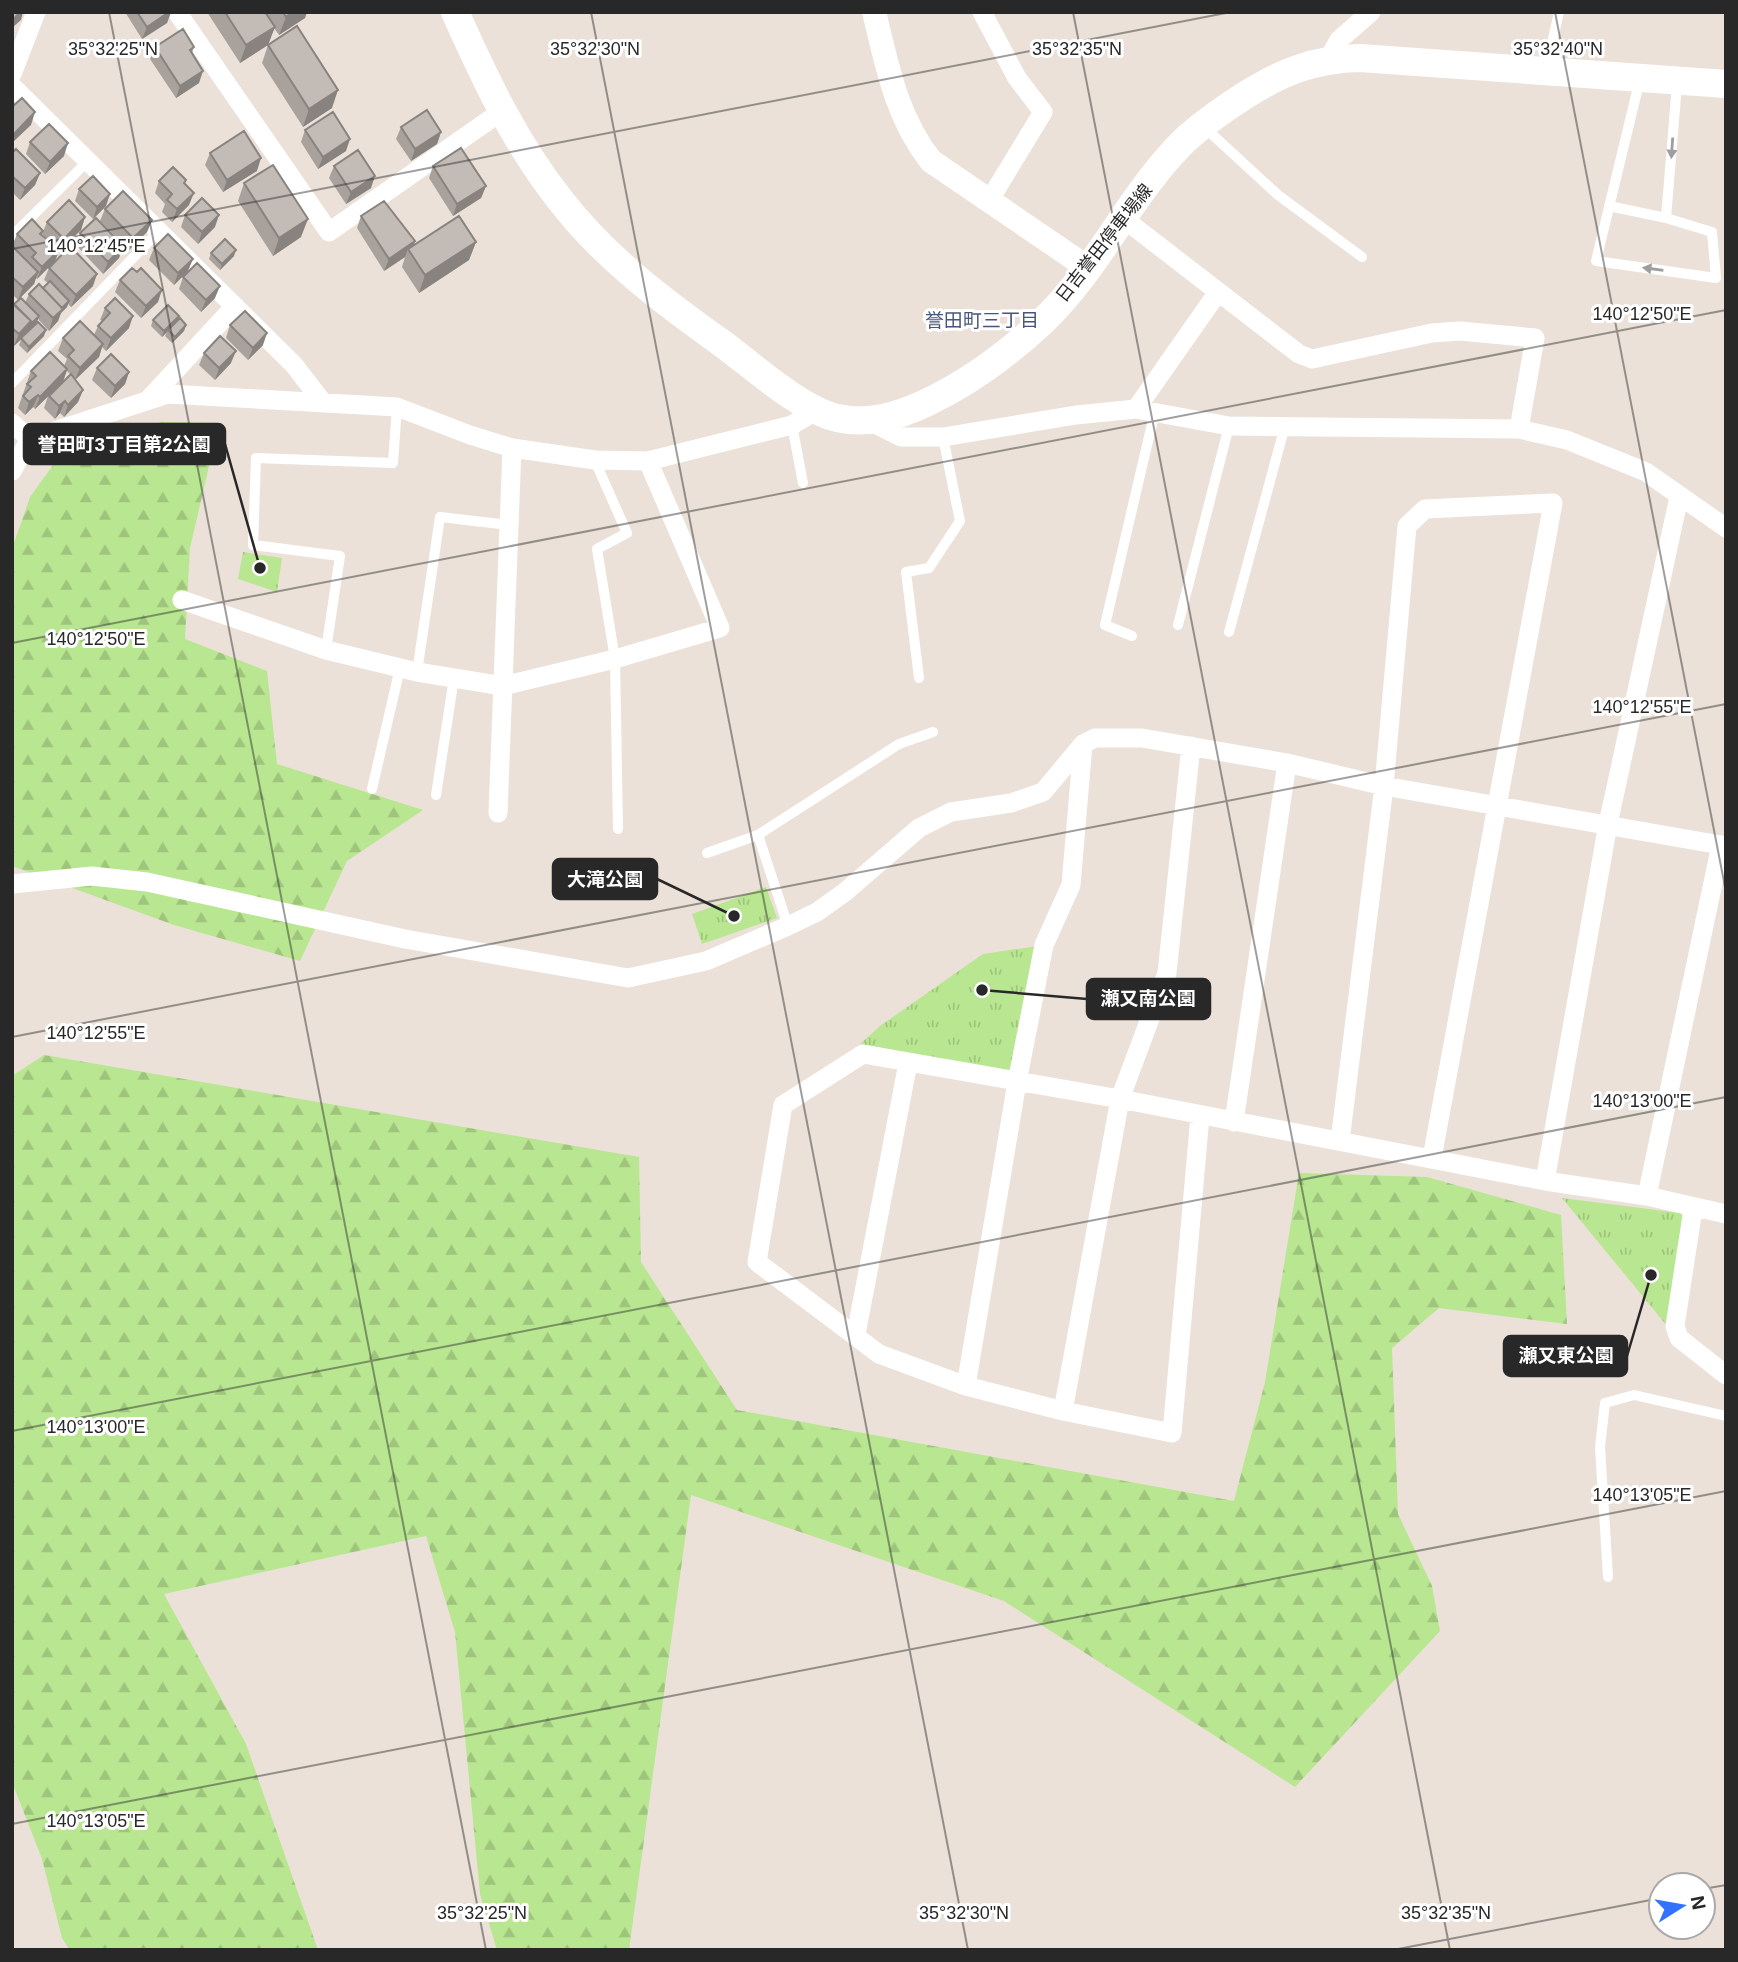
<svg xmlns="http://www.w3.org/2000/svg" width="1738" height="1962" viewBox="0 0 1738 1962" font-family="Helvetica,'Noto Sans JP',sans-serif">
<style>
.forest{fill:url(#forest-firs)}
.park{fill:url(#park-tufts)}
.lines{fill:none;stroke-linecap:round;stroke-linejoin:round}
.service{stroke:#fff;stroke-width:10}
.minor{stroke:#fff;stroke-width:19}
.tertiary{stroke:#fff;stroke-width:24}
.secondary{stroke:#fff;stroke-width:28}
.wall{fill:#a8a19c;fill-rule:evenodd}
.shaded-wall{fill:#88837f}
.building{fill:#c3bbb5;stroke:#88837f;stroke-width:2}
.oneway{fill:#9e9e9e}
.ticks{fill:none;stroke:#282828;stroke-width:2;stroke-opacity:0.45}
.labels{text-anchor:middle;stroke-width:6;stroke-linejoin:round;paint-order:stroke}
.street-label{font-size:18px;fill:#282828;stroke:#fff}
.neighbourhood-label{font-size:19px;fill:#47567a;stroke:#fff}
.ticks-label{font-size:18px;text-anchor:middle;fill:#282828;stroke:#fff;stroke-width:6;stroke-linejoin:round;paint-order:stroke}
.leader{fill:none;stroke:#282828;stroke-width:2.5}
.callout-dot{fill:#282828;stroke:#fff;stroke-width:2.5}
.callout{fill:#282828;stroke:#282828;stroke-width:2.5}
.callout-label{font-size:19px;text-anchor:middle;font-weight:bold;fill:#fff}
</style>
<defs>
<pattern id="forest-firs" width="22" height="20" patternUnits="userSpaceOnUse" patternTransform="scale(1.75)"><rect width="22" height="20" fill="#b9e691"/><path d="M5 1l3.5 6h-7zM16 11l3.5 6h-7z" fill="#9fc57d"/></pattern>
<pattern id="park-tufts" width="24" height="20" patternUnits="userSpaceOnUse" patternTransform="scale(1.75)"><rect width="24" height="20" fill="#b9e691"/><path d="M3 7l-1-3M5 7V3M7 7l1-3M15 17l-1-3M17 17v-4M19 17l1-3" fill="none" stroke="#9fc57d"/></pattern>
</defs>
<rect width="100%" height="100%" fill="#ebe1d8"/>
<path class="forest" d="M161 422 219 423 190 548 185 639 267 671 277 764 423 810 347 861 300 961 174 925 12 866V549L30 497 61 454Z
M44 1055 639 1157 641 1262 737 1410 1234 1501 1265 1382 1299 1173 1427 1177 1561 1215 1567 1324 1439 1308 1392 1348 1398 1514 1432 1586 1440 1631 1295 1787 1004 1601 691 1495 629 1950H497L480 1894 455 1632 426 1536 164 1594 246 1744 318 1950H70L62 1938 42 1859 12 1782V1076Z"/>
<path class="park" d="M243 552 282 558 277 592 238 579Z
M766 887 777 918 702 944 692 914Z
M1044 945 1010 1072 860 1044 880 1026 983 954Z
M1562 1198 1680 1213 1689 1222 1668 1327Z"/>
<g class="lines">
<path class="service" d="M1546 70 1559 12
M1640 79 1596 261 1716 278 1712 232 1666 218 1677 84
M1203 126 1278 195 1362 257
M1609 206 1666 218
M12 236 88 161
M12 383 159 231
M792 425 803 483
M595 461 627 533 597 549 615 659 618 829
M1178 625 1229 426
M1229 632 1285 426
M1132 636 1105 625 1155 411
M326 650 340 556 253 545 256 458 393 463 397 407
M417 672 440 517 509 525
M919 678 906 572 929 568 960 521 943 437
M372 789 400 668
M436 795 454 678
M758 835 788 926
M707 853 758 835 899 744 933 732
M1608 1577 1600 1447 1605 1403 1634 1395 1726 1416"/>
<path class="minor" d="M177 12 329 232 502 111
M982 12 1017 78 1043 112 989 201
M1328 59 1339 40 1371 12
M12 74 36 12
M12 86 294 365 321 400
M1124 219 1299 354 1312 359 1432 333 1460 331 1535 338 1519 429 1567 440 1646 472 1726 528
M149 399 235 306
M1136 409 1218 292
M867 420 901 437H943L1076 415 1136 409 1229 426 1519 429
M12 423 30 439
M12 471 30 439 168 394 397 407 470 435 512 448 595 460 648 461 792 425 817 410
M182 600 326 650 417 672 503 686 615 659 720 628 648 461
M498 813 512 448
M12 884 92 876 147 882 405 939 628 978 706 961 788 926 817 912 845 892 919 828 951 812 1011 803 1043 792 1083 744 1095 738H1142L1287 763 1384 786 1726 846
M1200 1116 1172 1433 1063 1411 966 1386 879 1354 757 1262 783 1105 863 1054 1120 1099 1545 1181 1647 1196 1726 1214
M1234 1122 1287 763
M1340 1141 1384 786 1407 526 1425 509 1553 503 1432 1158
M1545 1181 1608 824 1679 497
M1647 1196 1721 845
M1693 1209 1675 1326 1679 1338 1726 1375
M856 1334 908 1063
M966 1386 1017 1082 1044 945 1071 885 1083 744
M1063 1411 1120 1099 1167 973 1191 746"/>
<path class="tertiary" d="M874 12C887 65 896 117 931 161L1088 268"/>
<path class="secondary" d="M455 12C485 79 515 143 561 201 605 258 664 302 723 344 754 367 800 409 837 418 869 425 898 416 926 403 968 383 1009 353 1043 321 1098 269 1130 194 1184 141 1202 124 1224 109 1244 96 1282 72 1314 59 1360 58L1726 84"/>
</g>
<path class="wall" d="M125 12H171L167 23 142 39Z
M207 12H307L305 18 279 35 274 28 268 45 332 108 303 127 262 63 268 45 240 63Z
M155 47H194L192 53 199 83 176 98 150 59Z
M401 127 441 132 437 144 411 161 396 139Z
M305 130 346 151 318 169 301 142Z
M30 142 64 156 45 174 26 154Z
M12 153 40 173 35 185 20 200 12 192Z
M210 153 257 171 223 192 205 165Z
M334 166 371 188 346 204 329 178Z
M433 166 486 186 481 198 453 216 429 178Z
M186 180 185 184 189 205 172 222 162 212 165 204 155 193 159 181Z
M244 183 301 237 273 256 238 201Z
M79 189 106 206 93 219 75 201Z
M105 209 152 220 147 232 129 250 100 221Z
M185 215 215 227 198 244 181 227Z
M361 216 415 241 414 245 476 242 469 260 419 293 402 267 405 257 384 271 357 228Z
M85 217 81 230 59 251 55 261 37 279 36 278 34 284 18 300 12 294V246L17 234 43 231 42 235 48 240 42 234 47 222Z
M80 233 123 246 119 258 103 274 76 245Z
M154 248 188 271 174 285 149 260Z
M211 253 234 256 220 270 209 259Z
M49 268 93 286 71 307 68 304 67 307 61 313 58 321 49 331 38 319 37 322 27 332 44 336 27 353 19 345 21 340 14 346 12 344V303L14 304 25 303 29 294 43 288 48 283 44 280Z
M137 272 158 302 141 318 115 292 120 280Z
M183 277 215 298 201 312 179 289Z
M105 308 129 328 106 351 102 347 99 357 75 380 83 390 78 402 64 417 60 413 55 419 44 408 48 396 35 409 33 407 25 415 18 408 31 371 64 366 67 359 58 351 63 338 94 335 98 326 102 321 100 320ZM67 371 70 374 63 381Z
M179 316 177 320 186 325 184 331 172 343 165 336 167 332 162 337 151 326 153 320Z
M230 325 263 345 248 360 226 338Z
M204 353 231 363 215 380 199 365Z
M97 368 129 372 125 384 111 398 92 380Z"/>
<path class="shaded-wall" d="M20 12H23L21 20 12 28V21Z
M169 12H171L167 23 142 39 147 27Z
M292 12H307L305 18 279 35 286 17Z
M275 27 268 45 240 63 246 45Z
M203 71 199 83 176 98 180 86Z
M338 90 332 108 303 127 309 109Z
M35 112 31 125 12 143 13 135Z
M441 132 437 144 411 161 415 149Z
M350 139 346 151 318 169 323 157Z
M68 143 64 156 45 174 50 162Z
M261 158 257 171 223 192 227 180Z
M40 173 35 185 20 200 25 188Z
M375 176 371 188 346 204 351 192Z
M486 186 481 198 453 216 457 204Z
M194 193 189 205 172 222 177 209Z
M110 194 106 206 93 219 97 207Z
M219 215 215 227 198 244 202 232Z
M85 217 81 230 59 251 64 239Z
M308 219 301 237 273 256 279 238Z
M152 220 147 232 129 250 133 238Z
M415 241 411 253 408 249 405 257 384 271 389 259Z
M476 242 469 260 419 293 425 275Z
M123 246 119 258 103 274 108 262Z
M60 249 55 261 37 279 42 267Z
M236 250 234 256 220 270 222 264Z
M193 259 188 271 174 285 178 273Z
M38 272 34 284 18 300 23 287Z
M97 274 93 286 71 307 76 295Z
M220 286 215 298 201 312 206 300Z
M162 290 158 302 141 318 146 306Z
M69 301 67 307 61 313 58 321 49 331 53 318Z
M39 316 37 322 14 346 19 334 31 321Z
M133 316 129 328 106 351 111 338Z
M179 316 177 322 162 337 164 331Z
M186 325 184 331 172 343 175 337Z
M46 330 44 336 27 353 29 347Z
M267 333 263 345 248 360 253 348Z
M103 344 99 357 75 380 80 368Z
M236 351 231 363 215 380 219 368Z
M67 369 63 382 35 409 40 397Z
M129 372 125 384 111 398 115 386Z
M83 390 78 402 64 417 68 405Z
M38 395 33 407 25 415 29 402Z
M65 401 60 413 55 419 59 406Z"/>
<path class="building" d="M12 12H20L12 21Z
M137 12H169L147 27Z
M225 12H265L275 27 246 45Z
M283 12H292L286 17Z
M297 26 338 90 309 109 268 45Z
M183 29 194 47 190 50 203 71 180 86 155 47Z
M22 98 35 112 13 135 12 107Z
M427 110 441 132 415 149 401 127Z
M333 112 350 139 323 157 305 130Z
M49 124 68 143 50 162 30 142Z
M244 131 261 158 227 180 210 153Z
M461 148 486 186 457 204 433 166Z
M16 149 40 173 25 188 12 176V153Z
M358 150 375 176 351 192 334 166Z
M273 165 308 219 279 238 244 183Z
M173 167 186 180 184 183 194 193 177 209 167 200 172 194 159 181Z
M93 176 110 194 97 207 79 189Z
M123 191 152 220 133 238 105 209Z
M202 198 219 215 202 232 185 215Z
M69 200 85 217 64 239 47 222Z
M384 201 415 241 389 259 361 216Z
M459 216 476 242 425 275 408 249Z
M96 218 123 246 108 262 80 233Z
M32 219 43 231 40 234 60 249 42 267 32 257 36 253 17 234Z
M168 234 193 259 178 273 154 248Z
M225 239 236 250 222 264 211 253Z
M12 246 38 272 23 287 12 277Z
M70 246 97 274 76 295 49 268Z
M197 263 220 286 206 300 183 277Z
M132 268 137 272 141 268 162 290 146 306 120 280Z
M50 281 69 301 62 308 43 288Z
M39 284 63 309 53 318 29 294Z
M21 298 39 316 30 325 31 321 14 304Z
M115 298 133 316 111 338 98 326 110 313 105 308Z
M12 303 31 321 19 334 12 328Z
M168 305 179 316 164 331 153 320Z
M245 311 267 333 253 348 230 325Z
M180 318 186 325 175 337 168 330Z
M80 321 103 344 80 368 68 356 74 350 63 338Z
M38 322 46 330 29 347 21 338Z
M220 336 236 351 219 368 204 353Z
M50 352 67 369 40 397 38 395 29 402 23 396 31 387 27 384 36 376 31 371Z
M111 354 129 372 115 386 97 368Z
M71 374 83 390 68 405 65 401 59 406 49 396Z"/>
<defs><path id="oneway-solid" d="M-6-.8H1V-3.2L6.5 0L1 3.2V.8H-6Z" transform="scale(1.75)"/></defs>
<g class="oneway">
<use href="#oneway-solid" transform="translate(1672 148) rotate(94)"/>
<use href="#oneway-solid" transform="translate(1653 269) rotate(-172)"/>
</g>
<path class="ticks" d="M109 12 486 1950M591 12 968 1950M1073 12 1450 1950M1555 12 1726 892M12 249 1231 12M12 643 1726 310M12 1037 1726 704M12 1431 1726 1097M12 1824 1726 1491M1703 1889 1726 1885M1393 1950 1661 1898"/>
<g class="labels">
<g class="street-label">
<text transform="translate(1104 243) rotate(-52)" y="6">日吉誉田停車場線</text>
</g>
<g class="neighbourhood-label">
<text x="982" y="327">誉田町三丁目</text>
</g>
</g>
<g class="ticks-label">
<text x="113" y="55">35°32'25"N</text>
<text x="595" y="55">35°32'30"N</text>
<text x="1077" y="55">35°32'35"N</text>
<text x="1558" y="55">35°32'40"N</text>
<text x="96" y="252">140°12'45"E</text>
<text x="1642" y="320">140°12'50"E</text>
<text x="96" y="645">140°12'50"E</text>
<text x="1642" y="713">140°12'55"E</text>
<text x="96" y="1039">140°12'55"E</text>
<text x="1642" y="1107">140°13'00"E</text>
<text x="96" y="1433">140°13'00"E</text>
<text x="1642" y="1501">140°13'05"E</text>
<text x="96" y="1827">140°13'05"E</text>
<text x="482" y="1919">35°32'25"N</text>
<text x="964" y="1919">35°32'30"N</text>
<text x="1446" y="1919">35°32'35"N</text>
</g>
<path class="leader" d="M260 568L225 444M734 916L657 879M982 990L1087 999M1651 1275L1627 1356"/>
<g class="callout-dot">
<circle cx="260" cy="568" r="7"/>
<circle cx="734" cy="916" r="7"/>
<circle cx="982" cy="990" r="7"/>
<circle cx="1651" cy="1275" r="7"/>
</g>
<g class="callout">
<rect x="24" y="424" width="201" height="40" rx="7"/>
<rect x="553" y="859" width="104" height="40" rx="7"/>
<rect x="1087" y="979" width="123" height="40" rx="7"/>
<rect x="1504" y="1336" width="123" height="40" rx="7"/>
</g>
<g class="callout-label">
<text x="124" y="451">誉田町3丁目第2公園</text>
<text x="605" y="886">大滝公園</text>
<text x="1148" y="1005">瀬又南公園</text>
<text x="1566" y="1362">瀬又東公園</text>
</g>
<rect width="1738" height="1962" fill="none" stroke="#282828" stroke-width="28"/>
<g transform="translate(1682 1906) rotate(79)"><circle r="33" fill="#ffffff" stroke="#a9a9a9" stroke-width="2"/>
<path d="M0-5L12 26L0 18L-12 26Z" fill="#3272ff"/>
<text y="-10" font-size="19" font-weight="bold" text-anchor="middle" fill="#282828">N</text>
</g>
</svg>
